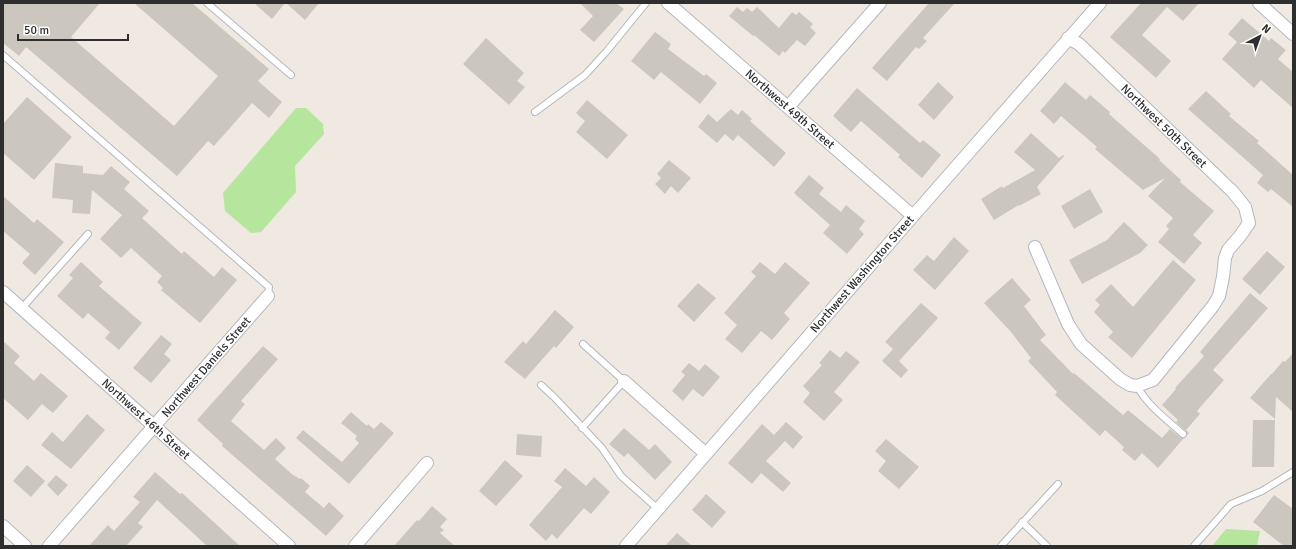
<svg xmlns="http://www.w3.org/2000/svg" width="1296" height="549" viewBox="0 0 1296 549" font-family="Signika,sans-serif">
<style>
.green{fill:#b6e59e}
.building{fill:#cbc7bf}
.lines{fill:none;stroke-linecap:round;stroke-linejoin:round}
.lane-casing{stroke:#b4b7c1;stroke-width:8}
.street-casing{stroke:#b4b7c1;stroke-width:14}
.lane{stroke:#fff;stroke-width:6}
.street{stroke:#fff;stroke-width:12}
.labels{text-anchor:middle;stroke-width:3;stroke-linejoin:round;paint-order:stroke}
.street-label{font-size:12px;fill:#2e2e2e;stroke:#fff}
</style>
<rect width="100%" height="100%" fill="#efe9e1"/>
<path class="green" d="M296 108H306L323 124 324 134 295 166 296 192 261 232 251 233 225 211 223 193Z
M1226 529 1260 531 1257 546H1212Z"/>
<path class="building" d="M3 3H100L71 37 174 126 218 76 134 3H192L269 69 258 81 282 102 269 118 252 103 214 146 208 141 177 176 26 47 19 56 3 43Z
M254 3H285L272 19Z
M286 3H319L305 20Z
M580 3H616L624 9 594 42 580 30 593 16Z
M929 3H955L923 38 927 41 919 49 916 47 887 81 872 68Z
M1141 3H1199L1183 21 1167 7 1142 35 1171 61 1156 78 1110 37Z
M737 7 743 12 747 8 752 12 757 7 779 28 792 12 796 15 799 12 813 24 810 27 816 33 805 46 797 40 785 53 783 51 779 56 754 35 753 36 729 16Z
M1242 18 1269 41 1271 38 1286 50 1278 59 1293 72V108L1261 80 1254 88 1222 59 1237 42 1228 34Z
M655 32 671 44 668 49 704 76 706 74 717 83 700 104 661 72 654 80 631 61Z
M486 38 524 73 517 81 525 87 509 105 463 64Z
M938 82 954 97 934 120 918 105Z
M1065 82 1086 100 1090 95 1110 112 1109 114 1160 159 1159 160 1181 180 1180 182 1214 211 1193 235 1202 243 1184 264 1158 242 1169 229 1166 226 1173 218 1148 196 1165 178 1143 190 1095 149 1097 147 1061 116 1054 124 1040 111Z
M857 88 920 143 923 140 941 155 922 178 898 157 900 155 861 121 851 132 833 116Z
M1206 91 1231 114 1229 116 1259 141 1257 143 1293 175V207L1271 189 1268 192 1257 183 1263 175 1188 109Z
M27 97 72 137 34 180 3 153V124Z
M587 100 628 135 607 159 576 132 585 121 576 113Z
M731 109 738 115 742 110 752 119 750 121 786 153 774 167 738 135 733 141 725 134 717 143 698 127 708 114 717 122Z
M1031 133 1059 158 1063 155 1064 156 1037 187 1041 194 1019 206V205L994 220 981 199 1002 186 1003 188 1035 170 1014 152Z
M669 160 691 178 678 193 671 186 665 194 655 184 661 178 657 174Z
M55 163 83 166V173L103 175 111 166 130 182 124 189 149 211 142 218 182 254 184 251 214 277 222 267 237 280 200 323 161 290 163 288 157 282 162 276 131 248 121 258 100 239 122 215 92 190 90 214 72 213 73 200 52 198Z
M809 175 824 188 819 194 841 212 846 205 865 221 859 229 864 234 847 254 823 233 830 225 794 193Z
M1090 189 1103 212 1074 229 1061 206Z
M3 196 34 223 37 219 64 242 35 275 22 263 30 254 3 231Z
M1124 222 1148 245 1140 253 1082 284 1069 260 1107 240Z
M954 237 969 251 935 290 913 270 927 255 934 261Z
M1267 251 1285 267 1260 295 1242 279Z
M1173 260 1196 280 1132 358 1108 337 1113 332 1094 312 1100 305 1095 300 1111 284 1133 307Z
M81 262 103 282 99 286 142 323 119 350 105 338 110 332 88 313 83 319 57 296 73 278 69 275Z
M760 262 775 274 785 262 810 283 784 313 790 319 772 340 761 331 742 353 725 339 737 325 724 313 756 276 751 272Z
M1012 278 1031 300 1024 306 1046 335 1040 340 1073 374 1074 373 1123 415 1128 410 1162 438 1170 429 1180 437 1184 438 1158 468 1142 453 1135 461 1122 450 1124 447 1105 430 1100 436 1055 395 1057 392 1028 361 1031 358 1011 332 984 303Z
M698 283 716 298 694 322 677 306Z
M1250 293 1268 308 1213 370 1224 380 1197 411 1200 414 1186 430 1189 433 1187 435 1186 431 1176 422 1178 420 1162 405 1176 389 1175 388 1204 356 1200 352Z
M921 303 938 318 899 361 908 370 901 378 882 361 893 349 885 342Z
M555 310 574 327 556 348 554 346 525 379 504 362 523 341 526 344Z
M161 335 172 344 164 354 171 360 151 383 133 368Z
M3 341 20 356 14 363 34 381 41 373 68 396 53 413 42 404 28 420 3 398Z
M263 346 278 359 241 401 245 404 231 421 264 450 276 438 286 448 275 459 293 475 300 479 301 478 310 486 305 492 324 508 329 502 344 516 326 536 222 446 223 444 197 420Z
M830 350 840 358 846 351 860 362 834 392 843 400 824 421 803 402 810 393 803 386 822 365 819 363Z
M1293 353V412L1276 397 1275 419 1250 398 1271 374H1272L1283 361 1285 362Z
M689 363 699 371 705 364 720 377 703 397 693 389 683 401 672 391 685 375 681 372Z
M351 412 367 426 368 424 374 429 381 422 394 433 349 484 296 438 303 430 342 462 359 443 355 439 357 436 341 423Z
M87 414 105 430 71 469 41 445 52 432 63 442Z
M1253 420H1275L1274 467H1252Z
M786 422 803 437 793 449 785 441 766 461 791 483 783 492 761 473 752 484 728 463 762 424 774 435Z
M624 428 649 450 655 444 672 462 655 480 628 453 624 457 609 444Z
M517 434 542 436 541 457 516 455Z
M886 439 919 467 899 489 878 471 886 461 875 451Z
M505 460 523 476 496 506 479 491Z
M27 465 45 481 31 497 13 481Z
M565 468 586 486 594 477 610 492 591 514 584 508 557 539 552 534 546 541 529 525 562 487 554 481Z
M155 472 180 494 182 493 240 546H207L157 500 138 523 143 527 126 546H89L108 525 114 531 140 502 133 497Z
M56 475 68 485 58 496 47 485Z
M706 494 726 512 712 528 692 510Z
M1274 495 1293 509V546H1284L1253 522Z
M432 506 447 519 440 527 444 530 440 533 455 546H394L417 520 419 521Z
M677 533 692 546H665Z"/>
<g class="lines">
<g class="lane-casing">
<path id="lane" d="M207 3 291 75
M3 55 269 287 268 296
M535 112 585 75 606 52 646 3
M22 308 88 234
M541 385 554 397 602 448 621 476 658 509
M1137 386C1148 406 1166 419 1183 434
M582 428 624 381 583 344
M1022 522 1047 546
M1001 546 1058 484
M1194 546 1231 504 1262 491 1293 472"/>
</g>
<g class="street-casing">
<path id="street" d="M668 3 913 216
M1259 3 1293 34
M788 107 880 3
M1035 247 1068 324 1081 344 1120 379 1130 385 1137 386 1153 380 1213 306 1219 296 1223 277 1225 258 1228 250 1240 236 1249 223 1245 207 1233 192 1079 44 1068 38
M3 292 289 546
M624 381 706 454
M3 526 25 546
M49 546 268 296
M355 546 427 463
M626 546 913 216 1100 3"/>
</g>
<use href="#lane" class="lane"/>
<use href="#street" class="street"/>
</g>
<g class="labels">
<g class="street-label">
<text transform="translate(790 109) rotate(41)" y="4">Northwest 49th Street</text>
<text transform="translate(1164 126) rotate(44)" y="4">Northwest 50th Street</text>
<text transform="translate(862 274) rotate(-49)" y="4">Northwest Washington Street</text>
<text transform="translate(206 367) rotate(-49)" y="4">Northwest Daniels Street</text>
<text transform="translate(146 419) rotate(42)" y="4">Northwest 46th Street</text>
</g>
</g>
<rect width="1296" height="549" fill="none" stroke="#2e2e2e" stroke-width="8"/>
<g transform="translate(1260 36) rotate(41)" stroke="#ffffff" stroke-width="3" paint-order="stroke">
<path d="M0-3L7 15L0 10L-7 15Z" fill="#2e2e2e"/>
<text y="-6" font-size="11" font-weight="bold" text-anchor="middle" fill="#2e2e2e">N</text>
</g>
<path d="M18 34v6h110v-6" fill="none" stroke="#2e2e2e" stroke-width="2"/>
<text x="24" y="34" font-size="12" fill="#2e2e2e" stroke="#ffffff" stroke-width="3" paint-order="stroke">50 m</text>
</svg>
